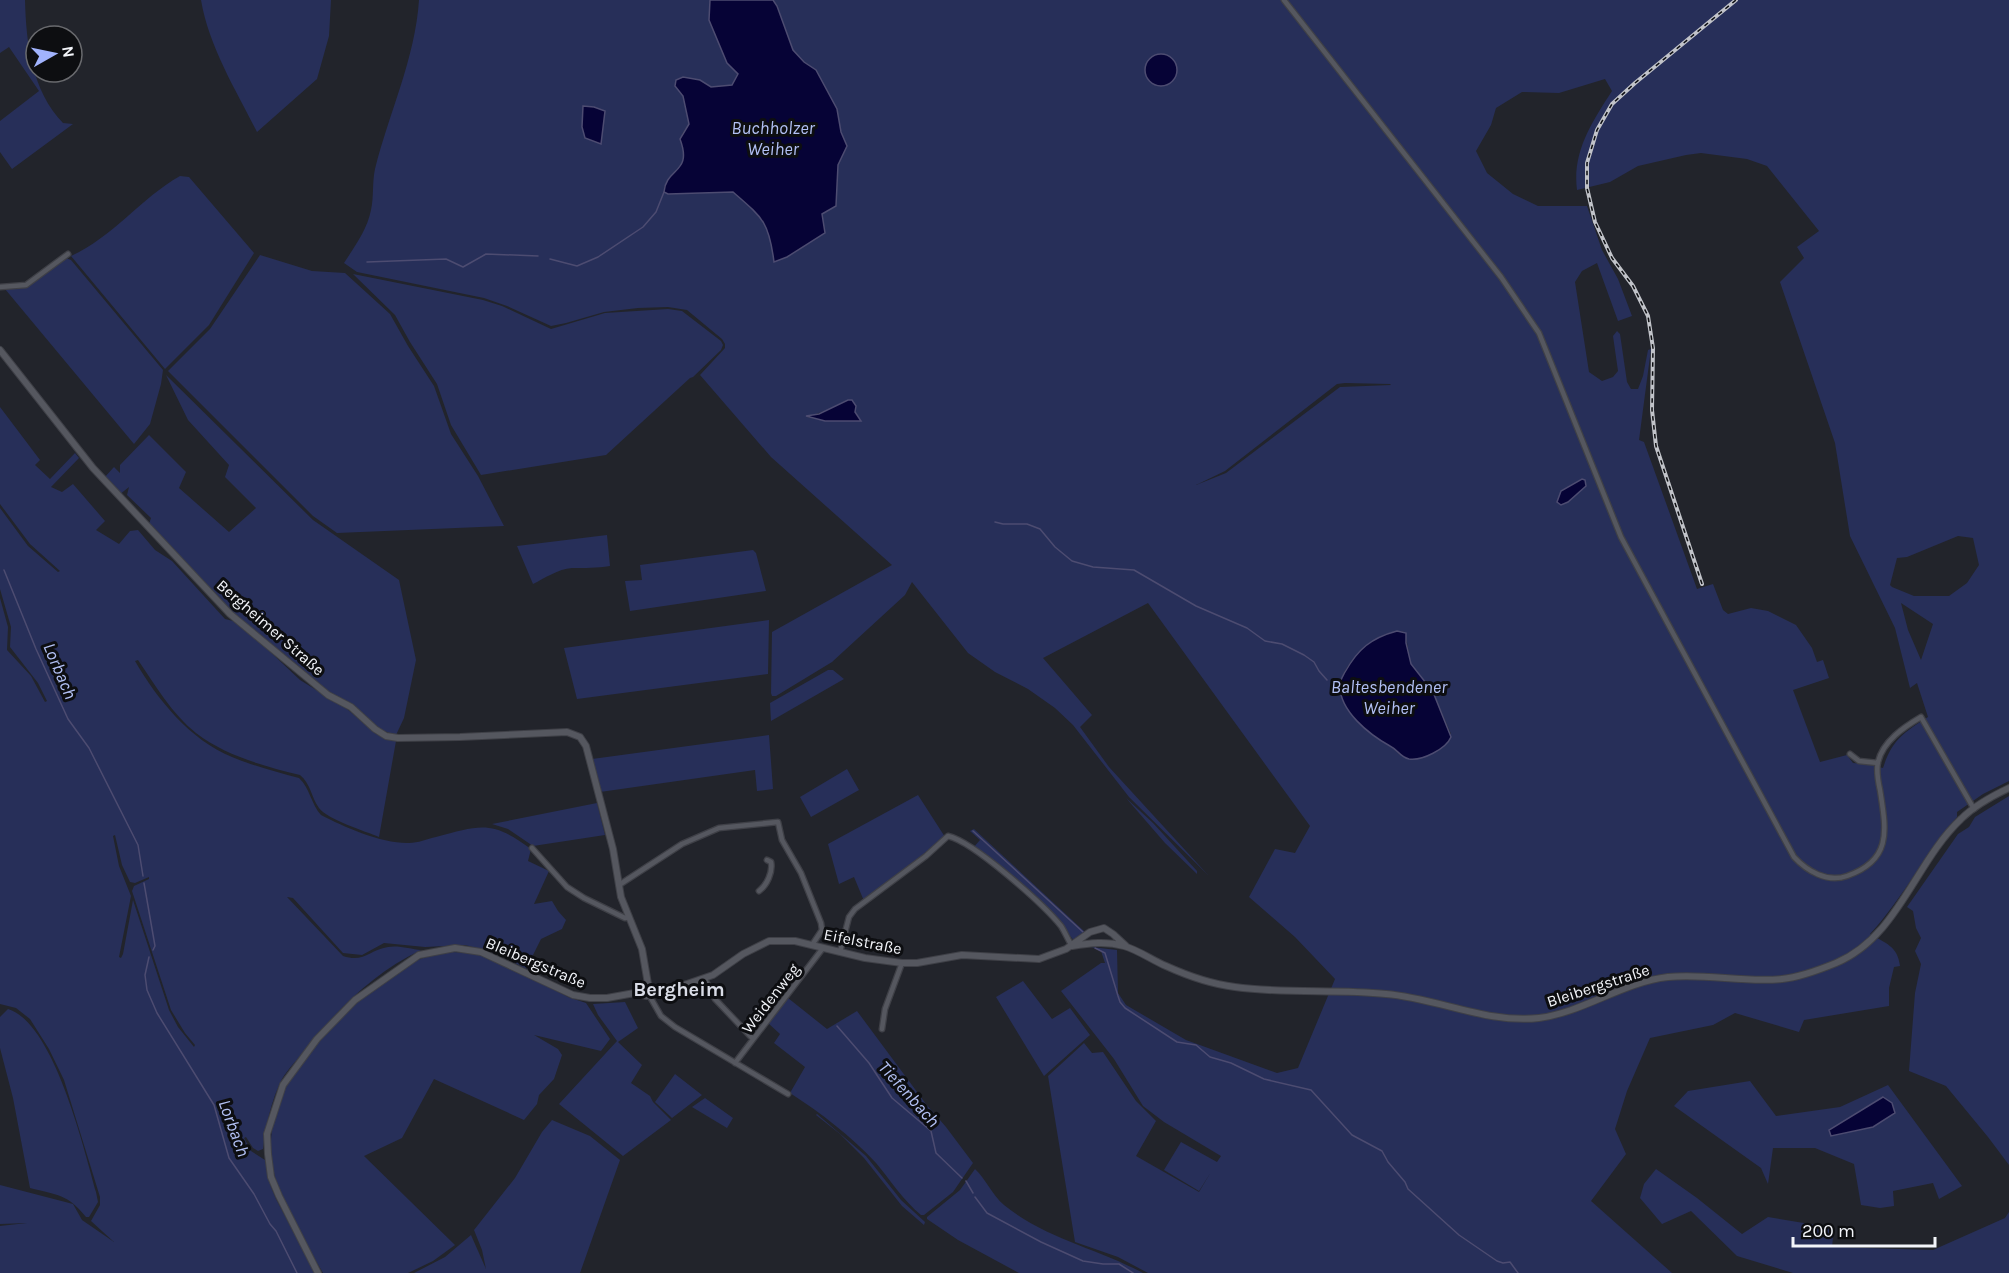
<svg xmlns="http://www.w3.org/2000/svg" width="2009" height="1273" viewBox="0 0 2009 1273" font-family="Karla,sans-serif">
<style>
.green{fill:#272f59;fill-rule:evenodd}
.water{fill:#060336;stroke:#4d4c71;stroke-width:1.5}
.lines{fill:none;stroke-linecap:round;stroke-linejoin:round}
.stream{stroke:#4d4c71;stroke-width:1.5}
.street-casing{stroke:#3f4047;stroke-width:7}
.secondary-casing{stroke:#3f4047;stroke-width:8}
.street{stroke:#55575f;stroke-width:4.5}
.secondary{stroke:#55575f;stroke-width:6}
.rail-casing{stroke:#c1c3c9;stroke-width:4}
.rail{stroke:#0d0e11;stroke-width:1.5;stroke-dasharray:4.5;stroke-linecap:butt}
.labels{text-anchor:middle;stroke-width:6;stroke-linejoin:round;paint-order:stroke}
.street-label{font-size:16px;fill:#f3f5fa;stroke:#0d0e11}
.water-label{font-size:18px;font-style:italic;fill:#b2c0f4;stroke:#0d0e11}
.quarter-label{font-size:20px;font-weight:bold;fill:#d9dce6;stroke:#0d0e11}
</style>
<rect width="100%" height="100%" fill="#22242b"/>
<path class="green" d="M0 0H25C26 43 32 91 63 123L73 124 12 169 0 152V121L39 91 9 47 0 53Z
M201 0H331L329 36 317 79 257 132C236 90 209 47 201 0Z
M419 0H710L709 20 727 63 739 74 733 85 711 87 700 80 675 86 683 96 689 124 682 134C683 144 687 158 680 168 674 178 665 179 664 192L668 194 733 192 760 215 771 236 774 262 787 257 825 233 822 214 836 206 838 165 847 146 841 132 837 109 816 70 804 62 793 50 777 6 773 0H2009V781L1983 794 1957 812V817C1925 854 1903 898 1870 934 1885 943 1898 946 1900 966L1894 967 1889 988V1006L1804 1020 1799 1032 1735 1013 1713 1025 1650 1038 1627 1091 1615 1129 1626 1154 1591 1201 1672 1273H1148L1118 1257 1075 1242 1048 1076 1084 1043 1092 1053 1103 1052 1136 1101 1156 1121 1136 1156 1199 1192 1211 1172 1199 1191 1164 1170 1181 1142 1217 1162 1221 1156 1164 1122 1143 1106 1114 1059 1061 991 1101 963H1105L1101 951 1091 947 1117 950 1118 993 1126 1005 1186 1040 1277 1073 1298 1068 1335 979 1295 937 1249 897 1275 849 1295 853 1310 826 1148 603 1043 658 1092 715 1080 727 1109 767 1208 875 1129 797 1073 725 1055 708 1028 689 995 672 968 653 912 582 905 595 832 662 776 696H772L771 693 772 632 892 565 771 457 700 375 725 348V344L722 339 687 310 668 307 638 308 604 312 566 323 551 326 507 306 484 298 357 272 344 263C355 246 367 230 371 210 374 197 372 183 375 169 389 113 415 59 419 0ZM1152 57 1173 61 1176 71 1173 80 1146 64ZM1605 79 1612 91C1592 122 1572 152 1577 190L1610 182 1638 166 1686 155 1701 153 1747 159 1767 166 1819 231 1797 247 1804 258 1780 282 1835 443 1850 536 1895 628 1910 688 1917 683 1928 717C1903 733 1892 740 1883 768L1866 764 1853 763 1847 755 1820 762 1793 690 1829 678 1823 660 1817 662 1812 648 1796 625 1768 611 1751 608 1728 614 1723 610 1713 584 1697 589 1644 442 1639 440 1651 349 1648 350 1643 376 1638 389H1631L1627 382 1620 334 1617 331 1613 336 1618 371 1613 377 1602 381 1589 372 1575 282 1582 271 1597 263 1618 321 1632 316 1618 279 1602 250 1587 206H1538L1513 194 1487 173 1476 151 1491 125 1496 108 1522 92 1559 93ZM1345 383 1390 384 1391 385 1340 387 1226 473 1196 485 1225 471 1337 384ZM856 406 855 412 861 421H825L807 417 833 408ZM1958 536 1973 538 1979 565 1967 583 1949 596H1914L1892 587 1890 585 1897 558 1907 557ZM1901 603 1933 624 1921 660 1908 630ZM1397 631 1405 632 1411 664 1433 692 1451 734 1400 755 1344 703 1340 685C1345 659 1373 638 1397 631Z
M180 176 189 177 254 253 209 325 165 369 71 256C113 237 141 198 180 176Z
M260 255 312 271 345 273 390 314 408 346 434 386 451 434 478 476 504 526 337 533 313 516 168 371 210 329Z
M66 258 71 260 163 370 161 384 150 424 134 444 5 289 27 287Z
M353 274 483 300 502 306 551 329 605 313 668 309 682 311 721 341 723 345 721 350 693 377 690 378 606 455 481 475 451 425 437 384 410 342 395 315Z
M166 375 313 520 399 580 416 660 404 718 396 735 378 729 354 707 323 688 237 618 149 524 151 518 127 495 129 487 119 495 104 478 114 467 120 473V465L149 435 186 472 179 488 229 532 256 508 225 477 229 465 188 420Z
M0 407 40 460 35 465 50 479 75 453 79 458 51 487 62 492 73 484 105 521 96 530 119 544 130 531 138 530 155 550 172 561 225 619 233 621 264 646 300 680 347 709 376 734 396 741 379 837C365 831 328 820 319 808 311 797 311 784 300 775 264 766 226 756 196 733 172 714 155 685 138 660L135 661C157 699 190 740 232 757 254 766 276 772 299 778 310 788 311 804 321 815 344 827 383 844 409 843 418 843 427 839 436 837 481 825 492 820 531 849L528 861 549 871 534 904 552 901 558 911 566 920 562 929 541 939 526 969 499 954 465 945 425 947 384 943 362 955 343 953 293 898 287 897 343 956C364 963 369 950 388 947 398 945 411 949 421 950 374 972 337 1010 305 1050 297 1060 288 1069 282 1079 271 1101 266 1125 263 1149L258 1151 253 1148 246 1137 244 1138 251 1151 265 1160 271 1187 276 1199 315 1273H0V1226L27 1223 0 1224V1185L73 1204 82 1220 114 1242 91 1221 100 1205V1197L64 1080 49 1049 30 1019 16 1008 0 1004V598L8 627 7 650 31 676 45 702 47 701 38 683 10 647 11 627 0 589V508L28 546 58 572 60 571 30 544 0 504ZM115 835 122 865 130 882 135 883 149 877V879L134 886 132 891 171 1010 185 1033 195 1045 194 1047 178 1027 169 1010 133 900 123 954 121 958 119 957 131 896 119 866 113 836Z
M607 535 610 566C596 568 586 568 572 568 558 569 545 578 533 584L517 546Z
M753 550 756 553 766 591 630 611 625 581 642 580 640 565Z
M769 620 768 674 577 699 564 648Z
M828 670H833L844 679 771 721 770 703Z
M769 735 773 789 757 791 755 770 600 792 592 759Z
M847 769 859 790 811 817 800 797Z
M918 795 945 837 864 901 854 877 839 884 828 844Z
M2009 796V1165L1988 1137 1946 1086 1909 1071 1915 993 1921 964 1915 951 1921 938 1916 928 1913 911 1907 907 1958 834 1969 827 1975 817Z
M1126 798 1153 823 1197 871V874L1165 843Z
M597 803 605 835 533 846 508 829 492 824Z
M974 829 1085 932 1075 942 1062 926 1008 873 973 848 980 840 970 831Z
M452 952 472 953 495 959 568 997 586 1003 610 1039 601 1051 534 1035 558 1049 562 1055 554 1079 539 1095 537 1104 524 1120 434 1079 402 1138 364 1156 455 1245 433 1261 408 1273H323C302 1236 273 1195 271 1152 270 1130 275 1110 284 1090 301 1055 370 983 404 966 420 958 435 954 452 952Z
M1023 981 1052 1019 1070 1008 1090 1035 1044 1076 996 997Z
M788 998 827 1029 857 1011 926 1104 946 1127 973 1163 953 1192 924 1215H921C903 1200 891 1181 876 1163 851 1136 821 1113 790 1093L805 1067 774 1043 780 1034 768 1023Z
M625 1002 638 1028 618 1042 642 1065 631 1083 650 1096 653 1102 671 1120 623 1156 559 1104 617 1041 598 1015 593 1004Z
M8 1009C54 1023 84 1149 96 1192L98 1202 89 1217H86C68 1194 57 1195 30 1188L13 1098 0 1048V1017Z
M675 1074 702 1095 672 1118 655 1102Z
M1750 1081 1776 1116 1840 1107 1888 1085 1962 1186 1939 1199 1933 1183 1893 1191 1894 1206 1880 1208 1861 1205 1854 1164 1815 1148H1773L1768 1184 1761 1168 1674 1106 1688 1091Z
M705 1098 733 1118 727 1128 692 1107Z
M817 1114 866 1156 901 1200 925 1222 924 1225 902 1206 864 1158 840 1134 816 1115Z
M552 1120 590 1136 620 1160 580 1273H414L445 1257 471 1235 486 1269 482 1250 474 1230 515 1178 542 1132Z
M975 1169C986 1179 992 1195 1004 1205 1046 1239 1097 1248 1143 1273H1019L958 1240 927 1219V1217L960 1190Z
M1656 1169 1697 1198 1742 1234 1768 1217 1834 1228 1832 1247 1933 1250 2005 1218 2009 1212V1273H1793L1737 1256 1691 1211 1662 1224 1640 1198 1644 1184Z"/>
<path class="water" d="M710 0H773L777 6 793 50 804 62 816 70 837 109 841 132 847 146 838 165 836 206 822 214 825 233 787 257 774 262C769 222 763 218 733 192L668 194 664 192C666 167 693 174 680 139L689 124 683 96 675 86 676 80 683 77 700 80 711 87 732 85 738 74 727 63 709 20Z
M1145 70a16 16 0 1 1 32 0a16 16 0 1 1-32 0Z
M583 106 594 107 605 111 601 144 585 138 582 127Z
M848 400H852L856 406 855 412 861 421H825L806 416 819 414Z
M1582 479 1585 480 1586 486 1568 502 1561 505 1557 502 1561 491Z
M1397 631 1406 633V643L1411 664 1433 692 1451 737C1446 749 1422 761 1409 759 1400 757 1398 750 1390 746 1370 735 1339 711 1340 685 1340 680 1343 676 1345 672 1358 649 1371 638 1397 631Z
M1883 1097 1892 1103 1895 1113 1873 1127 1831 1136 1829 1130Z"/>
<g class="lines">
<path class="stream" d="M550 259 577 266 598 257 643 227 656 212 664 192
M367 262 446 259 463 267 486 254 538 256
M995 522 1003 524H1027L1040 529 1055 547 1072 561 1093 567 1134 570 1196 606 1247 628 1265 641 1282 644 1304 655 1314 662 1319 671 1327 680
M4 570 36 649 68 719 89 748 138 845 143 876
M973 831 1083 932
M144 883 155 946 153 950
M1095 948 1105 953 1118 996 1120 1002 1125 1008 1177 1042 1196 1045 1210 1057 1231 1063 1264 1079 1311 1090 1352 1135 1382 1151 1388 1162 1405 1182 1408 1189 1459 1235 1497 1261 1503 1263 1510 1262 1518 1273
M149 957 145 975 147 990 157 1013 214 1105 229 1158 254 1194 270 1224 276 1231 297 1273
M837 1026 869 1063 892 1098 931 1131 936 1153 962 1178
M966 1181 973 1193
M975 1197 987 1213 1041 1242 1083 1261 1103 1264H1119L1133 1273"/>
<g class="street-casing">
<path id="street" d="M1284 0 1501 277 1539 333 1621 537 1794 857C1807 871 1827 883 1847 876 1893 860 1886 829 1880 790 1878 781 1876 771 1878 762 1883 741 1904 727 1921 717L1974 809
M0 287 26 285 68 254
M1850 754 1859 761 1878 763
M532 848 567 887 584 898 625 918 629 917
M619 885 682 844 719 828 778 822 782 840 801 873 821 923 822 930 812 945
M759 891C767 885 773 872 771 862L767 860
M840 952 849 917 855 909 926 856 948 836C974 842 1043 904 1061 926 1065 932 1068 940 1072 946
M705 979 715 999 753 1039
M649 995 661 1016 675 1027 788 1094
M882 1029 885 1009 902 963
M735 1063 823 948"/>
</g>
<g class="secondary-casing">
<path id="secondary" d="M0 350 93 468 230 614 328 695 351 707 375 729 386 736 398 738 460 737 567 732 580 737 586 746 613 849 621 897 642 949 648 984
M1072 946C1090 943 1106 941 1124 946 1138 950 1152 960 1166 966 1188 976 1211 984 1235 987 1285 994 1336 989 1386 994 1437 998 1487 1024 1539 1018 1584 1012 1623 982 1668 977 1706 973 1744 983 1782 979 1801 977 1819 970 1836 963 1898 937 1915 862 1961 819 1974 806 1992 796 2009 788
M652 990 649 985 646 983 640 986 639 990 642 995 647 996 652 990 684 985 713 975 743 954 769 941H795L865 958 902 963H917L962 955 1039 959 1066 949 1090 932 1104 928 1113 934 1126 946
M318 1273 279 1196 271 1177 268 1154 267 1134 283 1085 317 1039 355 1000 419 955 455 948 481 952 573 995 590 998H607L640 992"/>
</g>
<use href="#street" class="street"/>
<use href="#secondary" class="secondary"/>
<g class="rail-casing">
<path id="rail" d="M1702 584 1656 446 1652 410 1653 348 1648 316 1633 286 1612 258 1595 222 1587 188V163L1597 130 1612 104 1635 83 1736 0"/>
</g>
<use href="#rail" class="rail"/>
</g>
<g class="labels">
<g class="street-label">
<text transform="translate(271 627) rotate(41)" y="6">Bergheimer Straße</text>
<text transform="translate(863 941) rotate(11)" y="6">Eifelstraße</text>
<text transform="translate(536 962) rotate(23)" y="6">Bleibergstraße</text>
<text transform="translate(1598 985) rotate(-18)" y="6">Bleibergstraße</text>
<text transform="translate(770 998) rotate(-52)" y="6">Weidenweg</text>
</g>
<g class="water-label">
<text x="773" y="134">Buchholzer<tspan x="773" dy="21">Weiher</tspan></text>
<text transform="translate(60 671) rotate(67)" y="6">Lorbach</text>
<text x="1389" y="693">Baltesbendener<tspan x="1389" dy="21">Weiher</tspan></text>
<text transform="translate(909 1094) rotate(48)" y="6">Tiefenbach</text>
<text transform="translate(234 1128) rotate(70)" y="6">Lorbach</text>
</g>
<g class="quarter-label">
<text x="679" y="996">Bergheim</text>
</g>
</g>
<g transform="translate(54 54) rotate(81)"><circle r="28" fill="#0d0e11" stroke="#696a6e" stroke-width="1.5"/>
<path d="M0-4.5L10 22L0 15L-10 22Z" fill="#a1b3fd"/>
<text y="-9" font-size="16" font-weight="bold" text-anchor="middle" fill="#f3f5fa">N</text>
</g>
<path d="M1793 1237v9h142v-9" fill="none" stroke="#f3f5fa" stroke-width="3"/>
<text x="1802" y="1237" font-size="18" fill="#f3f5fa" stroke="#0d0e11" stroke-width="4.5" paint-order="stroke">200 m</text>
</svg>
